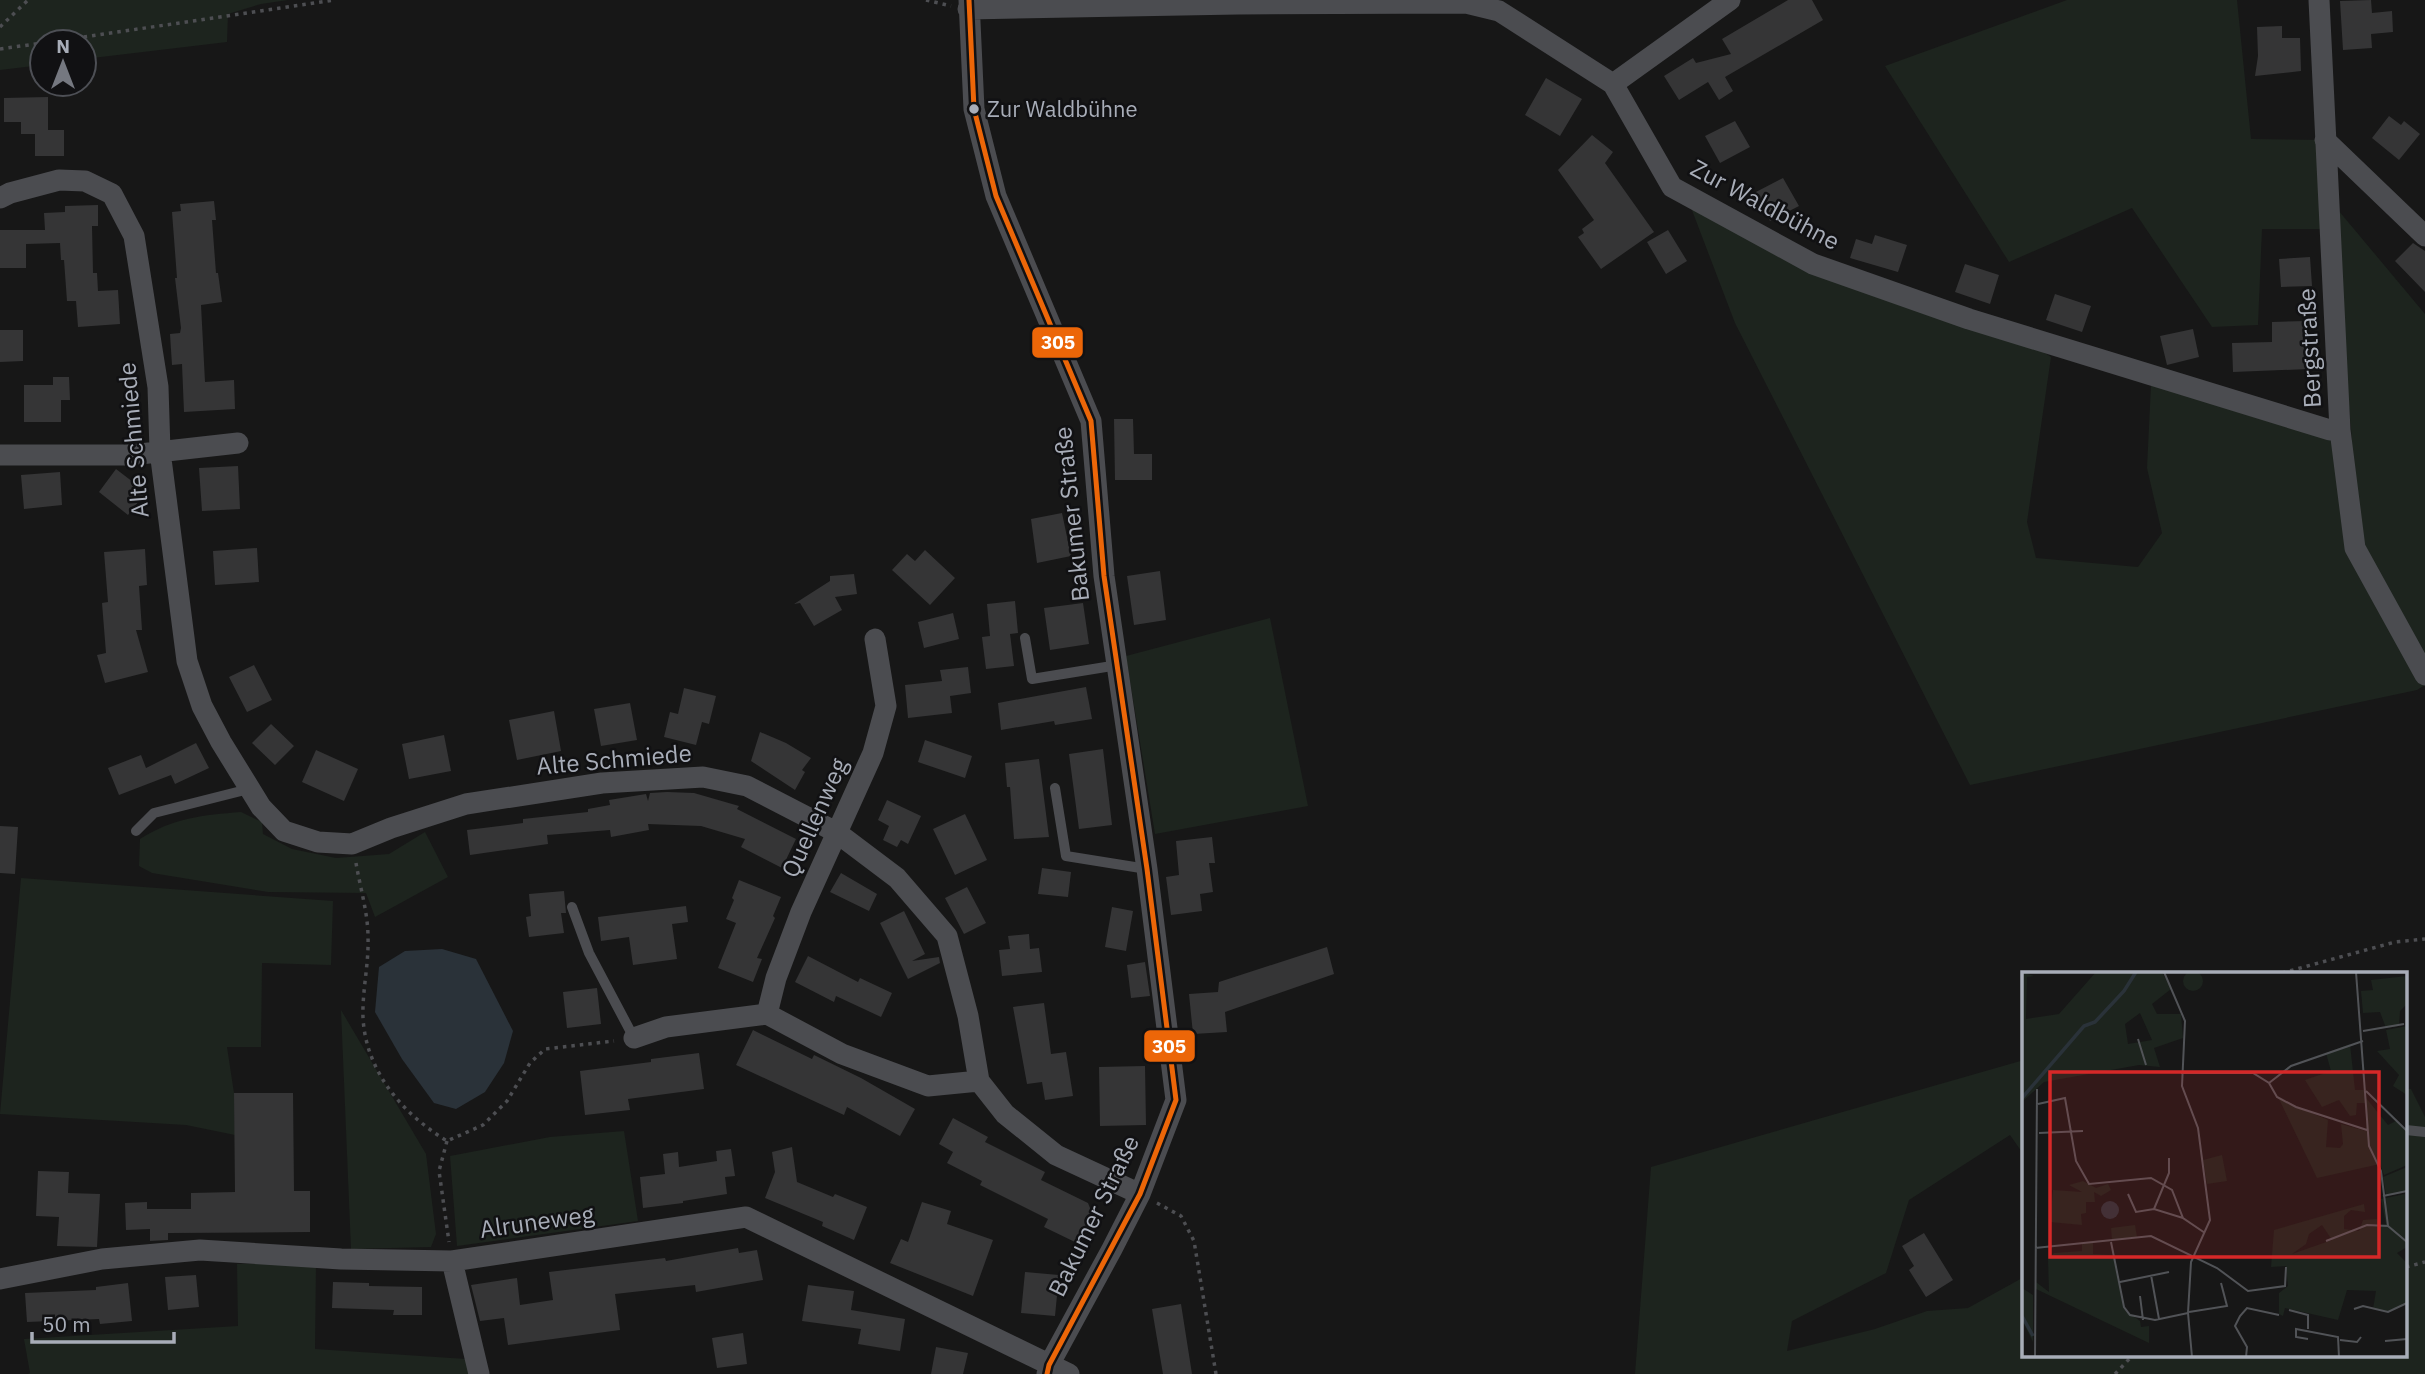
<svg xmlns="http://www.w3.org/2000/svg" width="2425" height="1374" viewBox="0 0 2425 1374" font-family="'IBM Plex Sans',sans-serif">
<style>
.green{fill:#1d241e}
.water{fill:#2a3239}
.building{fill:#353536}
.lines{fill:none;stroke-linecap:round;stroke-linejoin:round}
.path{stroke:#4d4e52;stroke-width:3.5;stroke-dasharray:3.5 5;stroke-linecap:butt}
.service{stroke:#4b4c50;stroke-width:10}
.minor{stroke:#4b4c50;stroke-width:21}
.bus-1-casing{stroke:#111113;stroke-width:10}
.bus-1{stroke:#ec6608;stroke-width:5}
.bus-dot{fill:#a8adb8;stroke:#111113;stroke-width:2.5}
.labels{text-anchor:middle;stroke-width:5;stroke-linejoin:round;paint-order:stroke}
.bus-label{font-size:22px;fill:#a8adb8;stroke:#111113;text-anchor:start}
.street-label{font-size:24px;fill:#a8adb8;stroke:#111113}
.inset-river{fill:none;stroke:#2a3239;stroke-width:3.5}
.inset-road{fill:none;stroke:#515357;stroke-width:2}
.view{fill:#d62828;fill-opacity:0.15;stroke:#d62828;stroke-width:3.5}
.inset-edge{fill:none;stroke:#a8adb8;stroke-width:3.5}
.line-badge{stroke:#111113;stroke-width:2.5}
.badge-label{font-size:19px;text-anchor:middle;font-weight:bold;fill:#fff}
</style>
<rect width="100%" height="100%" fill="#171717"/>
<path class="green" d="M0 0H288L261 4 228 14 227 42 84 59V42H42V65L0 70Z
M2067 0H2237L2251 139 2325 140 2328 198 2425 314V685L2417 690 1970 785 1735 323 1690 205 2037 348 2051 357 2027 522 2036 558 2138 567 2162 533 2147 468 2151 385 2333 441 2352 440 2337 279 2330 229H2262L2258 325 2212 327 2132 208 2009 262 1885 66Z
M1270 618 1308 806 1155 834 1126 656Z
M241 812 262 822 263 834 292 849 336 858 389 854 425 832 448 877 375 917 366 893 268 892 152 873 139 866 140 839C173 818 203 815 241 812Z
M21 878 333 901 331 965 262 963 261 1047H227L234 1093 235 1135 186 1125 0 1114Z
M341 1010 426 1154 436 1234 431 1247 351 1249Z
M2024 1060V1155L2010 1135 1909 1200 1886 1273 1792 1321 1787 1351 1875 1329 1927 1311 1968 1308 2024 1277V1355H2406V1089H2411L2425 1117V1374H1635L1651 1167Z
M624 1131 638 1221 457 1246 450 1156 550 1137Z
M316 1263 315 1349 466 1359 470 1374H28L30 1373 24 1339 238 1326 237 1264Z"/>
<path class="water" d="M442 949 476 959 513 1031 504 1063 485 1092 456 1109 434 1103 402 1059 375 1012 379 967 405 951Z"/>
<path class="building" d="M1788 0H1812L1823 20 1725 77 1733 91 1719 100 1708 82 1679 100 1664 76 1693 58 1696 63 1731 54 1722 39Z
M2371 0 2372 13 2392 11 2393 32 2371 34 2372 48 2343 50 2340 1Z
M2282 26V38H2300L2301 71 2255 76 2258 56 2257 27Z
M1546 78 1582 99 1560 136 1525 115Z
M48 97V130H64V156H35V134H21V122H4V98Z
M2389 116 2401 125 2404 121 2420 134 2399 160 2372 138Z
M1735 121 1750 147 1720 163 1705 136Z
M1592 135 1613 152 1605 163 1654 232 1601 269 1578 237 1584 233 1582 229 1594 220 1558 170Z
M1783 178 1799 206 1770 221 1754 193Z
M214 201 216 220H212L216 273H218L222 302 201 305 205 382 234 380 235 409 184 412 182 364 172 365 170 334 180 333 181 328 175 278H177L172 212 181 211 180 204Z
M98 205V226H92L93 273H97L98 291 118 290 120 324 78 327 76 301H67L64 260H61L60 243 26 244V268H0V230H45L44 213 65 212V206Z
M1668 230 1687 261 1666 274 1647 242Z
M1875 235 1907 245 1898 272 1850 258 1856 239 1872 244Z
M2413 243 2425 251V292L2395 261Z
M2310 257 2312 286 2281 287 2279 259Z
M1965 264 1999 275 1990 304 1955 292Z
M2055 294 2091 306 2082 332 2046 320Z
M2307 321 2308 369 2233 372 2232 343 2272 342V322Z
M2193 329 2199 357 2167 365 2160 336Z
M0 330H23V361L0 362Z
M53 377H69L70 400H61V422H24V385H53Z
M1114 419H1133L1134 454H1152V480H1115Z
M238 466 240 509 202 511 199 468Z
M116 469 146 492 128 515 99 492Z
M60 472 62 505 24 509 21 475Z
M1062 513 1071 556 1037 563 1031 519Z
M257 548 259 582 215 585 213 551Z
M145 549 147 585 139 586 142 630H136L148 672 105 683 97 655 106 653 102 603 108 602 104 552Z
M925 550 955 578 930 605 892 570 907 554 915 561Z
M1160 571 1166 620 1134 625 1127 576Z
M854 574 857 594 835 597 842 610 814 626 800 603 794 604 830 581V576Z
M1015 601 1018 633 1010 634 1014 666 986 669 982 637 990 636 987 604Z
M1083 603 1089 644 1050 650 1044 608Z
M953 613 959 639 924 648 918 622Z
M254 665 272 700 247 712 229 677Z
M968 667 971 693 950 696 952 713 908 718 905 685 942 681 940 670Z
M1086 687 1092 719 1055 725 1054 721 1001 730 998 703Z
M684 688 716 696 709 724 702 722 696 745 664 737 670 712 678 714Z
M630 703 637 740 601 746 594 709Z
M554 711 561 751 517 760 509 720Z
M271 724 294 746 275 765 252 743Z
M760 732 786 743 811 758 802 770 805 772 795 790 751 761Z
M444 735 451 771 409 779 402 744Z
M925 740 972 756 965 778 918 762Z
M196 743 209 768 175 784 171 775 119 795 108 768 141 755 146 768Z
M1103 749 1112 825 1079 829 1069 754Z
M316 750 358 769 344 801 302 782Z
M1039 759 1049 837 1014 839 1010 787H1007L1005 763Z
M667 792 694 793 739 806 737 809 796 839 782 868 741 847 745 839 701 826 648 824 649 830 611 837 610 830 547 835 548 844 470 855 467 830 523 823V819L588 812V809L610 805 609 800 646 794 648 801 650 793Z
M887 800 921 816 908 844 901 840 897 847 883 840 889 826 878 820Z
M965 814 987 860 955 875 933 829Z
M0 826 18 827 15 874 0 873Z
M1212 837 1215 863H1209L1213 892 1200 894 1202 911 1171 915 1166 877 1179 875 1176 841Z
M1042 868 1071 872 1068 897 1038 894Z
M841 873 877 894 869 911 830 892Z
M739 880 781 897 773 916 775 918 757 958 762 959 753 982 718 968 736 923 726 919 734 900 732 898Z
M967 887 986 923 964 934 945 898Z
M564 891 566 913H561L564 933 529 937 526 917 531 916 529 894Z
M686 906 688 922 672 924 677 959 633 965 629 937 601 941 598 917Z
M1112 907 1133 911 1126 951 1105 947Z
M904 911 925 954 912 961 939 957 940 963 908 979 880 923Z
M1029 934 1030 949 1039 948 1042 972 1002 976 999 950 1010 949 1008 936Z
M1327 947 1334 974 1225 1012 1227 1032 1193 1034 1189 994 1218 992 1219 982Z
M808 956 858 982 860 978 892 993 881 1017 836 996 834 1002 795 982Z
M1145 962 1150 996 1131 998 1127 965Z
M597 988 601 1024 567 1028 563 992Z
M1044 1003 1051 1054 1066 1052 1073 1096 1045 1100 1042 1082 1027 1084 1013 1007Z
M753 1030 812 1059 814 1055 861 1078 915 1109 900 1136 847 1107 844 1115 736 1065Z
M699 1053 704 1089 628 1099 630 1110 585 1115 580 1071 651 1062V1059Z
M1145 1066 1146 1125 1100 1126 1099 1067Z
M234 1093H293L294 1191H310V1232L168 1233V1240L150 1241V1229L126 1230 125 1203 147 1202V1209H191V1193L235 1192Z
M953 1118 988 1137 985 1142 1045 1172 1041 1180 1088 1203 1092 1213 1077 1243 1044 1227 1048 1219 980 1185 982 1181 947 1163 953 1152 939 1144Z
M792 1147 797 1182 833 1197 835 1194 867 1207 854 1240 822 1226 823 1222 765 1198 775 1172 772 1152Z
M731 1149 735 1176 725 1177 727 1194 683 1201V1203L643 1208 640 1177 665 1174 663 1154 678 1152 679 1167 717 1161 716 1151Z
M38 1171 69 1172 68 1193 100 1194 97 1247 57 1246 59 1217 36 1216Z
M922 1202 951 1211 947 1224 993 1240 973 1296 890 1263 901 1239 908 1242Z
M1924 1233 1953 1280 1926 1297 1909 1270 1914 1266 1902 1246Z
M738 1248 739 1253 757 1250 763 1280 696 1292 695 1285 615 1294 620 1330 508 1345 504 1318 480 1321 471 1285 517 1278 520 1305 553 1300 549 1272 665 1258 666 1261Z
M1025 1272 1059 1275 1055 1316 1021 1313Z
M196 1275 199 1307 168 1310 165 1277Z
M333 1282 369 1283V1286L422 1287V1315H393L394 1310 332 1308Z
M128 1283 132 1321 100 1324 99 1319 27 1322 25 1293 96 1290V1287Z
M808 1285 854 1291 851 1310 905 1319 900 1351 858 1344 861 1329 802 1321Z
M1181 1304 1192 1374H1163L1152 1309Z
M743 1333 747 1364 717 1368 712 1338Z
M936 1347 968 1353 963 1374H931Z"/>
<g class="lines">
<path class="path" d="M926 0 951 6
M0 27 28 0
M50 42 335 0
M0 49 42 43
M356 863C360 887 368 913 368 937 369 964 362 991 363 1018 366 1072 403 1114 447 1141L483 1125 507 1101 530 1063 545 1049 614 1041
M2282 973 2395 942 2425 939
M447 1141 439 1171 449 1242
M1157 1203 1181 1216 1194 1241 1216 1374
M2406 1267 2425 1262
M2115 1374 2133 1355"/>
<path class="service" d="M1025 638 1032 679 1118 665
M1055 788 1066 856 1147 869
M136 831 154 813 249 789
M572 907 589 953 634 1038
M2406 1130 2425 1132"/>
<path class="minor" d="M969 0 974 109 996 196 1091 421 1104 576 1147 869 1176 1100 1140 1194 1112 1249 1049 1365 1047 1374
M2319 0 2340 430 2355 548 2425 675
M968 9 1238 4 1466 3 1499 11 1613 84 1672 187 1813 264 1969 319 2330 430H2340
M1613 84 1730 0
M2325 140 2425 236
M0 198 10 193 59 180 85 181 112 194 134 236 158 387 160 451 187 661 202 706 221 742 261 807 284 831 318 842 352 844 391 828 466 804 602 783 703 777 747 786 836 832 897 878 947 936 968 1016 979 1081 1005 1114 1056 1155 1140 1194
M0 455H131L238 443
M767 1014 776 978 801 912 873 753 886 706 875 639
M634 1038 666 1027 767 1014 842 1054 928 1086 979 1081
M452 1261 479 1374
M0 1279 102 1259 200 1250 341 1259 452 1261 746 1217 1069 1374"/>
<g class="bus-1-casing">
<path id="bus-1" d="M969 0 974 109 996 196 1091 421 1104 576 1147 869 1176 1100 1140 1194 1049 1365 1047 1374"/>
</g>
<use href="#bus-1" class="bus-1"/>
</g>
<circle class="bus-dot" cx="974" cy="109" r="6"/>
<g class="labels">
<g class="bus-label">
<text x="987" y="117">Zur Waldbühne</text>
</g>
<g class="street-label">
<text transform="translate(1765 205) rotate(28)" y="8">Zur Waldbühne</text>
<text transform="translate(2310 348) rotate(-93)" y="8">Bergstraße</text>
<text transform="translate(134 440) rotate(-95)" y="8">Alte Schmiede</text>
<text transform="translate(1072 514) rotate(-96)" y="8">Bakumer Straße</text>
<text transform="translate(614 760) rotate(-5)" y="8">Alte Schmiede</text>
<text transform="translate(815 818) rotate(-66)" y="8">Quellenweg</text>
<text transform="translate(1094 1216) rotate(-64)" y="8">Bakumer Straße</text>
<text transform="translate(537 1222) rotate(-8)" y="8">Alruneweg</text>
</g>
</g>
<g transform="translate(2022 972)">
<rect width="385" height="385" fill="#171717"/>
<path d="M161 9a10 10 0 1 1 20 0a10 10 0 1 1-20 0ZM0 0 12 4 5 5 4 47 37 42 74 0H140L149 17 130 32 135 42H159L161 66 132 76 138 95 117 93 22 110 0 130ZM118 41 130 68 106 72 103 52ZM385 4V32L378 39 377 54 364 56 358 40 341 41 339 19 351 18 349 8ZM385 54V123L371 114 377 103 355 79 368 77 364 58ZM328 72 333 118H343L344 126 366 153 374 149 385 159V193L362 203 358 192 295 206 257 127 306 148 304 175 318 176 321 172 319 152 344 159V131H335L334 143 328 144 317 128 300 135 283 108 309 99 304 81ZM200 183 205 209 185 212 181 188ZM385 195V219L364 223 361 205ZM61 209 74 216 86 212 89 218 79 224 72 220 73 230H64V241L59 242 60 253 28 250 31 218 60 220 47 213ZM383 222 385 275 375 281 385 291V331L366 340 351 337 354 319 325 318 316 348 263 336 261 344 257 342V321L266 314 264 294 249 295 252 258 342 232 343 240 329 238 322 244V257L337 259 341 248 355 247 358 253 364 252 359 227ZM300 253 310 268 270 282 284 272 287 262ZM113 253 115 265 90 268 89 256ZM71 270V282L91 283 102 337 118 349 119 355 127 354V371L14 317V310L27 320 26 287 32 281 60 279V271ZM0 316 11 323V370L0 348Z" fill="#1d241e" fill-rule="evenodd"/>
<path d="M79 238a9 9 0 1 1 18 0a9 9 0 1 1-18 0Z" fill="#2a3239"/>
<path class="inset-river" d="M0 126 62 54 73 50 102 19 114 0M0 344 11 364"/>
<path class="inset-road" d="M142 0 163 49 160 114 176 156 188 248 169 290 166 341 170 385M334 0 347 174 359 199 366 254 385 270M341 59 382 52M116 67 124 93M159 101H231L247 111 255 125 274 135 345 158M247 111 269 94 341 69M344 119 385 159M16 132 43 126 54 189 67 212 129 206 150 218 161 246 183 261M17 161 61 159M106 222 114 240 132 237 161 246M361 224 385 219M132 237 147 201V186M304 269 345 253 366 254M89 270 102 335 108 343 133 348 166 341M13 276 129 264 195 296 226 319 263 314 264 295M129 303 137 347M98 310 147 300M118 324 121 348M332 337 341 334 366 340 385 331M267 338 286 343V357M167 340 205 334 199 311M286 367 274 365V357L316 365 317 385M318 368 335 370 339 365M363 369 385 367M13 385 15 117M224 385 225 375 213 354 218 344 225 336 257 343"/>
<path class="view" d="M28 100H357V285H28Z"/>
<rect width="385" height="385" class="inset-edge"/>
</g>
<g class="line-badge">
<rect x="1031" y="326" width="53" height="33" rx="7" fill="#ec6608"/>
<rect x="1143" y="1029" width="53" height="34" rx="7" fill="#ec6608"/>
</g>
<g class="badge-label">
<text x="1058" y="349">305</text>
<text x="1169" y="1053">305</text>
</g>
<g transform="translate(63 63)"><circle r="33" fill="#111113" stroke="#4d4f55" stroke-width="2"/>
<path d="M0-5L12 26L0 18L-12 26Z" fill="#757880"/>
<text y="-10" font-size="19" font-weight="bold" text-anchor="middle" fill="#a8adb8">N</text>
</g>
<path d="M32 1332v10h142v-10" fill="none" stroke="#a8adb8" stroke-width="3.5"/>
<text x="42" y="1332" font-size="21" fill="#a8adb8" stroke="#111113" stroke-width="5" paint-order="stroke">50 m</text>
</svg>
